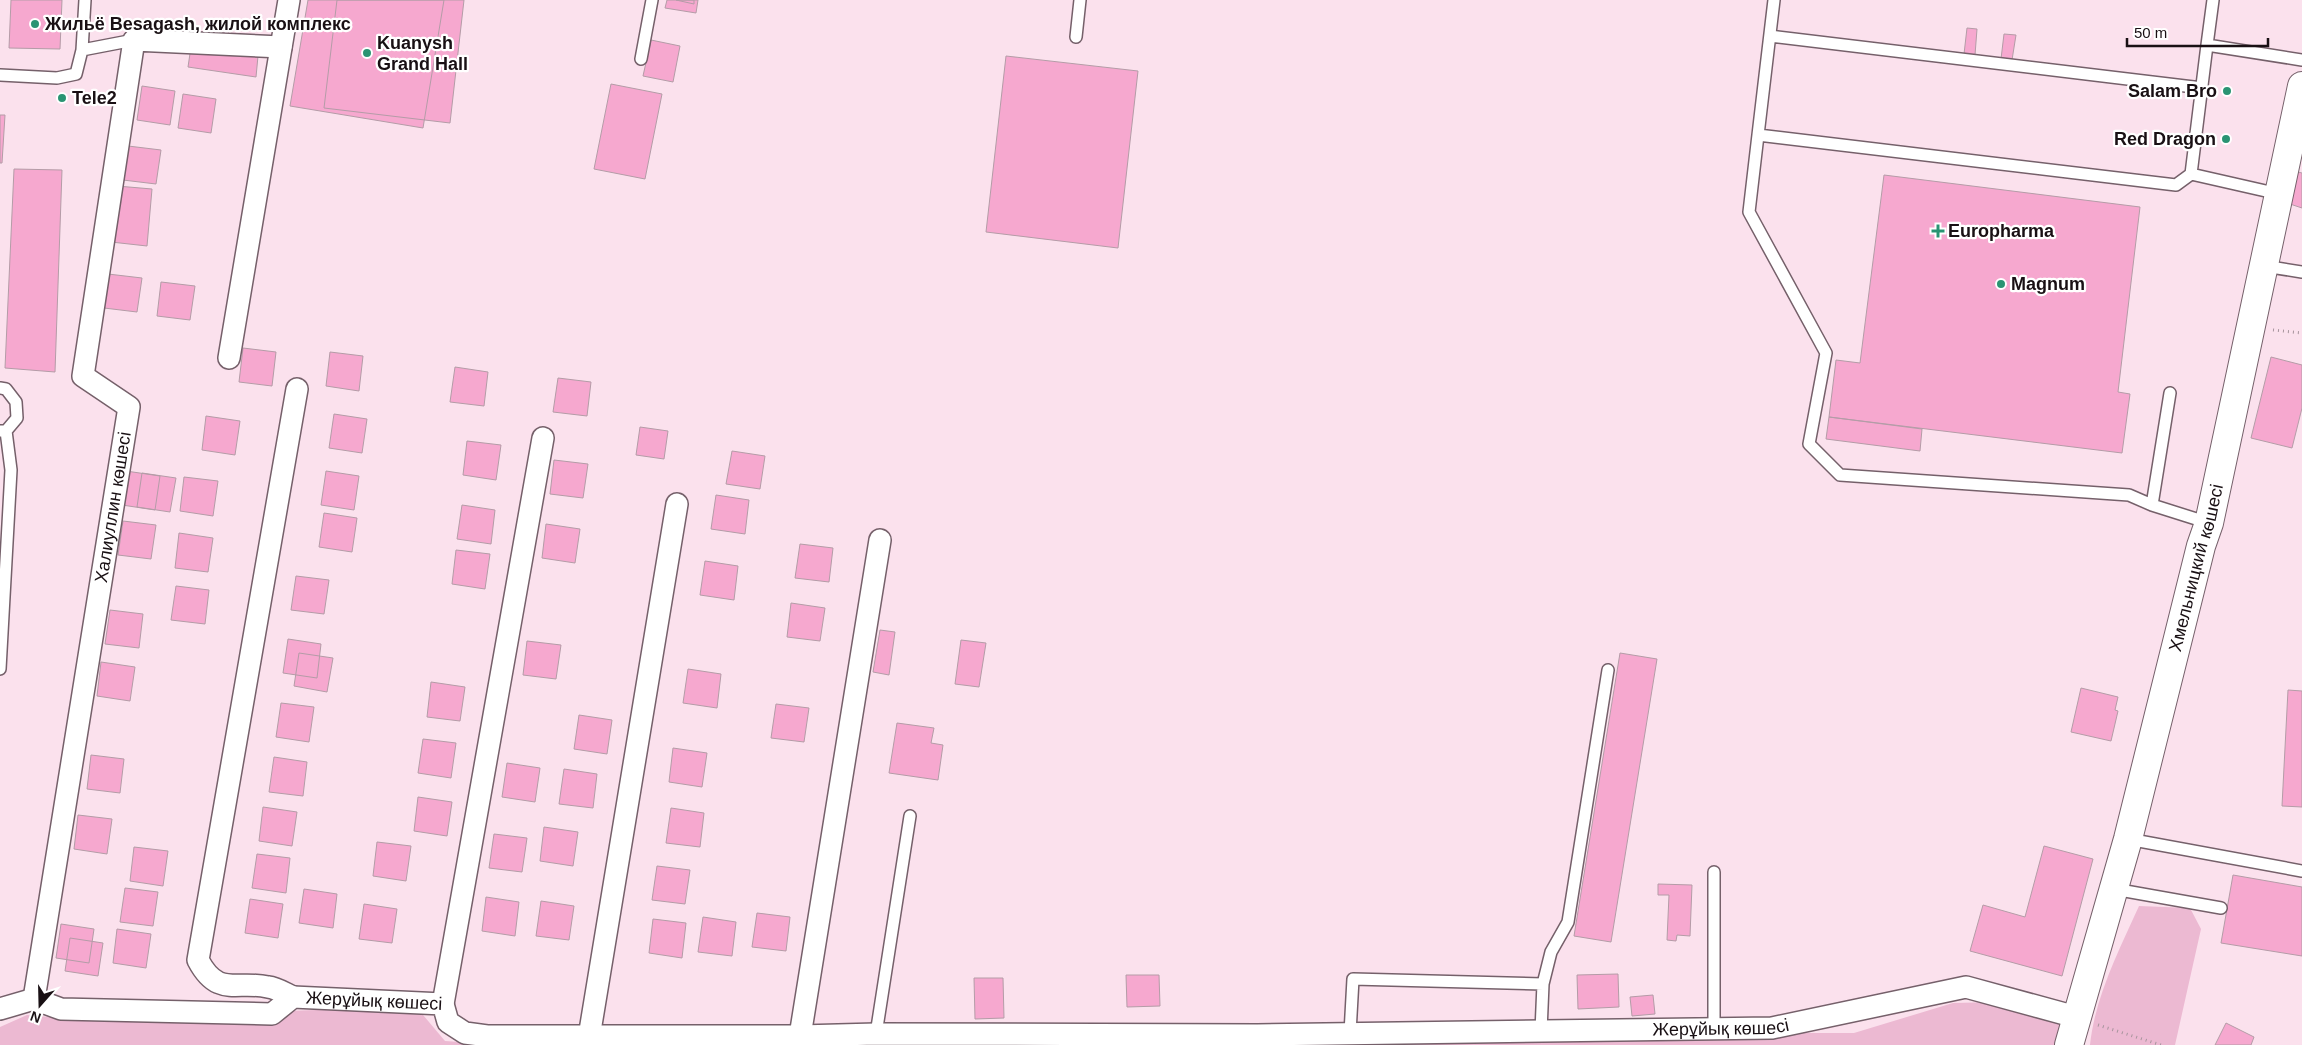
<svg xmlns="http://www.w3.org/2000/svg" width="2302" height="1045" viewBox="0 0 2302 1045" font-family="Helvetica,sans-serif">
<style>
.green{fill:#ecb9d2}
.building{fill:#f6a8cf;stroke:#b49ca7}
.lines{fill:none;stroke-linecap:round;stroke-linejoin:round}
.lane-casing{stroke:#75606a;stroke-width:14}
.street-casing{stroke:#75606a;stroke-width:24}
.secondary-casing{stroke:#75606a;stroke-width:30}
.path{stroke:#a7949d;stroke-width:3;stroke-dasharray:1 4;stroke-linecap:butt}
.lane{stroke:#fff;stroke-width:11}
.street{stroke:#fff;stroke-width:21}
.secondary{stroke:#fff;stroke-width:28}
.poi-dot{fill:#2a9473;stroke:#fff;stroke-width:2}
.labels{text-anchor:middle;stroke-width:4.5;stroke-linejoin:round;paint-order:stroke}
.poi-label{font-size:18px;font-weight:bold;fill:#191014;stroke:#fff;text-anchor:start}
.street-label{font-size:18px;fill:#191014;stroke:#fff}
</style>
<rect width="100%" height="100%" fill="#fbe1ed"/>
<path class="green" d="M2139 906 2190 908 2201 929 2175 1045H2090C2095 997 2119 950 2139 906Z
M1996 1002 2065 1025 2059 1045H1118L1719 1033H1854L1953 1003Z
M418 1009 445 1041 505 1045H0V1027L27 1015 73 1019 315 1010Z"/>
<path class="building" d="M11 0H62L60 49 9 48Z
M308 0H444L423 128 290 106Z
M337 0H464L450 123 324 108Z
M667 0H698L696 13 665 8Z
M676 0H694V4Z
M1967 28 1977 29 1975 55 1964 54Z
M2004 34 2016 35 2012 60 2001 59Z
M651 40 680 46 673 82 643 76Z
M191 47 258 56 256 77 188 67Z
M1006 56 1138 71 1118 248 986 232Z
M611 84 662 94 645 179 594 169Z
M142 86 175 91 170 125 137 120Z
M183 94 216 99 211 133 178 128Z
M0 115H5L2 163H0Z
M128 146 161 150 156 184 123 180Z
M14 169 62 170 55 372 5 368Z
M2294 171 2302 173V208L2284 202Z
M1884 175 2140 207 2118 392 2130 394 2122 453 1829 417 1836 360 1860 363Z
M117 186 152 189 147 246 111 242Z
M108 274 142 278 137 312 104 308Z
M161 282 195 286 190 320 157 316Z
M243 348 276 352 272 386 239 382Z
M330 352 363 356 359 391 326 386Z
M2271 357 2302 365V408L2292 448 2251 438Z
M455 367 488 372 484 406 450 402Z
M558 378 591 382 587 416 553 412Z
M334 414 367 419 362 453 329 448Z
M206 416 240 421 235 455 202 450Z
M1829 417 1922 429 1920 451 1826 439Z
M640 427 668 431 664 459 636 455Z
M467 441 501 445 496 480 463 475Z
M732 451 765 456 760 489 726 484Z
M554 460 588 464 583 498 550 494Z
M126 471 160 476 155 510 122 505Z
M326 471 359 476 354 510 321 505Z
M142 473 176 478 170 512 137 507Z
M184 477 218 481 213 516 180 511Z
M716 495 749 500 745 534 711 529Z
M462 505 495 510 491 544 457 539Z
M324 513 357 518 352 552 319 547Z
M123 521 156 525 151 559 118 555Z
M546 524 580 529 575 563 542 558Z
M179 533 213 538 208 572 175 568Z
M800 544 833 548 829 582 795 578Z
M456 550 490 554 485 589 452 584Z
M705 561 738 566 734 600 700 595Z
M296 576 329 580 324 614 291 610Z
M176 586 209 590 205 624 171 620Z
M791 603 825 608 820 641 787 637Z
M110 610 143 614 139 648 105 644Z
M880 630 895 632 889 675 873 672Z
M288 639 321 644 317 678 283 673Z
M961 640 986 643 979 687 955 684Z
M527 641 561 645 556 679 523 675Z
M299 653 333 658 327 692 294 686Z
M1620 653 1657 659 1611 942 1574 936Z
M101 662 135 667 130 701 97 696Z
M688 669 721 674 717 708 683 703Z
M431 682 465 687 460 721 427 717Z
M2081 688 2118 697 2115 710 2118 711 2111 741 2071 732Z
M2288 690 2302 691V807L2282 806Z
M281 703 314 707 309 742 276 737Z
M776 704 809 708 804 742 771 738Z
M579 715 612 720 607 754 574 749Z
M897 723 934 728 931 743 943 745 938 780 889 773Z
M423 739 456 743 451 778 418 773Z
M673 748 707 753 702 787 669 782Z
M91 755 124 759 120 793 87 789Z
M274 757 307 762 303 796 269 792Z
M507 763 540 768 535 802 502 797Z
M564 769 597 774 593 808 559 804Z
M418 797 452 802 447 836 414 831Z
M263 807 297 812 292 846 259 841Z
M671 808 704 813 700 847 666 843Z
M78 815 112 819 107 854 74 849Z
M544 827 578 832 573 866 540 861Z
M494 834 527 838 522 872 489 868Z
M377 842 411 846 406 881 373 876Z
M2044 846 2093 859 2062 976 1970 951 1983 905 2025 917Z
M134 847 168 851 163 886 130 881Z
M257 854 290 858 286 893 252 888Z
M657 866 690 870 685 904 652 900Z
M2233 875 2302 887V956L2221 943Z
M1658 884 1692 885 1690 936 1677 935 1676 941 1667 940 1669 895H1658Z
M125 888 158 892 153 926 120 922Z
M304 889 337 894 333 928 299 923Z
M486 897 519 902 515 936 482 931Z
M250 899 283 904 278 938 245 933Z
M541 901 574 906 569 940 536 936Z
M364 904 397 909 392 943 359 939Z
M757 913 790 917 786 951 752 947Z
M703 917 736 922 732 956 698 952Z
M653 919 686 923 682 958 649 953Z
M61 924 94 929 89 963 56 958Z
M117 929 151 934 146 968 113 963Z
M70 938 103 943 98 976 65 971Z
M1618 974 1619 1007 1578 1009 1577 975Z
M1126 975H1159L1160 1006 1127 1007Z
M974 978H1003L1004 1018 975 1019Z
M1653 995 1655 1014 1632 1016 1630 997Z
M2226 1023 2254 1037 2251 1045H2215Z"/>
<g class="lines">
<g class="lane-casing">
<path id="lane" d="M1774 0 1758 135 2176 185 2191 174 2279 194
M2213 0 2207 45 2302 60
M1770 36 2202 88
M1076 37 1080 0
M82 50 134 40
M641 59 652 0
M0 75 57 78 76 74 82 50 85 0
M1758 135 1749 212 1826 353 1809 444 1840 475 2129 495 2152 505 2209 523
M2191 174 2207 45
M2264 266 2302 272
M0 388 6 389 16 402 17 418 6 431H0
M2152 505 2170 393
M0 669 11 470 6 431
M2128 839 2302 871
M1714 872V1029
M2114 889 2221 908
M1543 984 1551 952 1568 922 1608 670
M1350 1033 1353 979 1543 984 1541 1031
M876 1034 910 816"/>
</g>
<g class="street-casing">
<g id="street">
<path d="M229 358 289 0"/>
<path d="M293 997C286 994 277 988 268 987 236 980 218 998 198 960L297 389"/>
<path id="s1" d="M34 999 61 1009 272 1014 293 997 443 1004 448 1022 465 1033 487 1036H800L876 1034 1257 1035 1772 1028 1966 987 2076 1017"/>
<path id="s2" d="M34 999 129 407 83 376 134 40 281 47"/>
<path d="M443 1004 543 438"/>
<path d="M0 1009 34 999"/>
<path d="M800 1036 880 540"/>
<path d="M589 1037 677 504"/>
</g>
</g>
<g class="secondary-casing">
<g id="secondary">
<path id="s3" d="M2069 1045 2128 839 2201 546 2209 523 2302 86"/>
</g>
</g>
<path class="path" d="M2273 330 2302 333
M2098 1025 2161 1045"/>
<use href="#lane" class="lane"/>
<use href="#street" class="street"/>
<use href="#secondary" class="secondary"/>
</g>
<g class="poi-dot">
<circle cx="35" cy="24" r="5"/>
<circle cx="367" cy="53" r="5"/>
<circle cx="2227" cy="91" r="5"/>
<circle cx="62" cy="98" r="5"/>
<circle cx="2226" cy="139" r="5"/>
<path d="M1935.5 223.5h5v5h5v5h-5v5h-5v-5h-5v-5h5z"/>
<circle cx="2001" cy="284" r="5"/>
</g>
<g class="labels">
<g class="poi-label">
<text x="45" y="30">Жильё Besagash, жилой комплекс</text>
<text x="377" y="49">Kuanysh<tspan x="377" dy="21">Grand Hall</tspan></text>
<text x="2217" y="97" text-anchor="end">Salam Bro</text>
<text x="72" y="104">Tele2</text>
<text x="2216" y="145" text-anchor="end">Red Dragon</text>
<text x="1948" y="237">Europharma</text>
<text x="2011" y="290">Magnum</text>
</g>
<g class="street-label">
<text dy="6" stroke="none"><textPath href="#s2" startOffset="498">Халиуллин көшесі</textPath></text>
<text dy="6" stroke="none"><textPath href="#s3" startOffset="494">Хмельницкий көшесі</textPath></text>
<text dy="6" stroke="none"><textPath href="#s1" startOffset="348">Жерұйық көшесі</textPath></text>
<text dy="6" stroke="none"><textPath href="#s1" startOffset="1712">Жерұйық көшесі</textPath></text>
</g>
</g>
<g transform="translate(40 1005) rotate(200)" stroke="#ffffff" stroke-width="4" paint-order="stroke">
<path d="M0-4L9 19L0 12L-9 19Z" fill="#191014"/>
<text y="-8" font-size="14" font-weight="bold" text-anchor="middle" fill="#191014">N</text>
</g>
<path d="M2127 38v8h141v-8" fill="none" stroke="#191014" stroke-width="2.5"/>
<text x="2134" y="38" font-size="15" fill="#191014" stroke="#ffffff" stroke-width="4" paint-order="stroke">50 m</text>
</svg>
